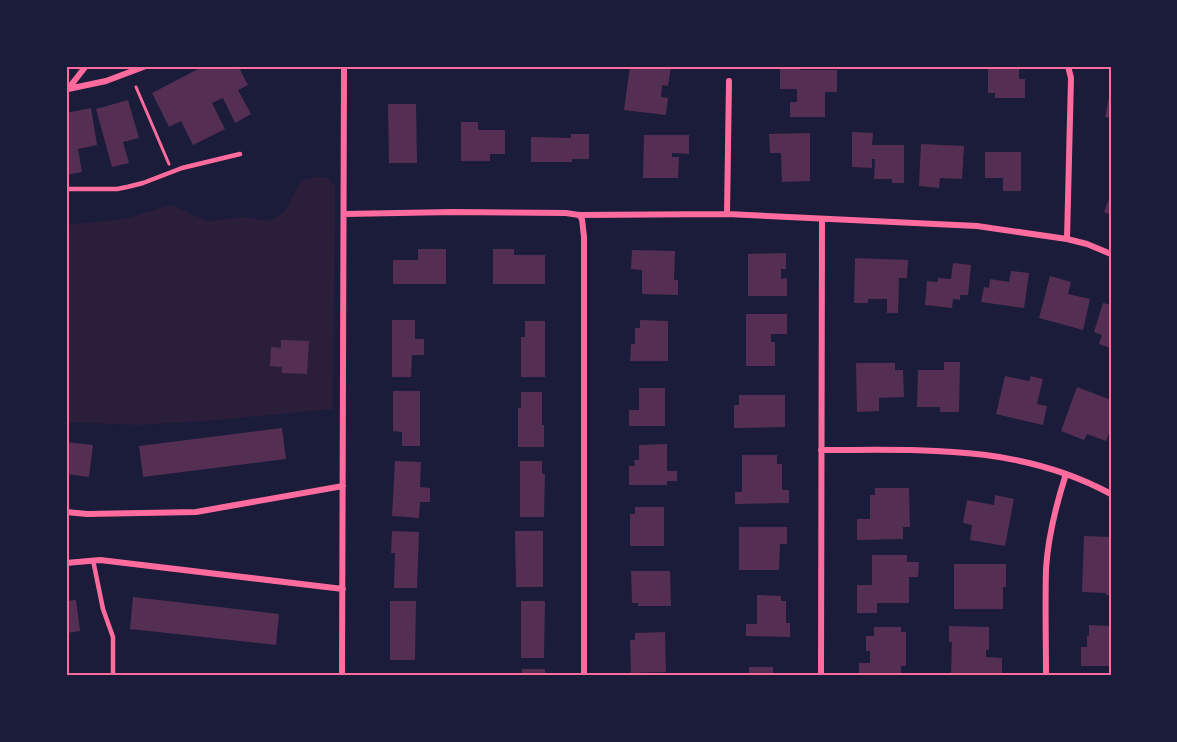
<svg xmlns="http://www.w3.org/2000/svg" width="1177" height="742" viewBox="0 0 1177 742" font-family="Inter,sans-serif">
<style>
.green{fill:#2a1e3b}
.building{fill:#542f53}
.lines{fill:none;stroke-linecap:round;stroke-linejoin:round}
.path{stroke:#ff6b9d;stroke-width:3}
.service{stroke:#ff6b9d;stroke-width:4.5}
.minor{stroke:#ff6b9d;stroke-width:6}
.neatline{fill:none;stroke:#ff6b9d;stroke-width:2}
</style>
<rect width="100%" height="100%" fill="#1b1b3a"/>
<path class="green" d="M315 177 328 178 335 186 333 409 207 421 137 425 66 422V225L124 219 171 205 207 221 247 217 269 221 284 212 301 181Z"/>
<path class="building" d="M204 66H238L248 85 238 90 251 114 235 123 223 98 212 103 225 129 193 145 181 121 169 127 152 93Z
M630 66H671L668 86 662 85 661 97 668 98 666 115 624 110Z
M780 66H800V70H837V92H825V117H790V102H797V89H780Z
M988 66H1019V79H1025V98H995V93H988Z
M1110 93H1111V118L1105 117Z
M128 100 139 138 123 142 129 163 112 167 96 109Z
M388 104H416L417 163H389Z
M91 108 97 145 78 149 82 172 66 175V113Z
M461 122H478V130H505V154H490V161H461Z
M852 132 873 133 872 145H904V183H892V179H874L875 159H872V168L852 167Z
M810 133V181L782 182 781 153H770L769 134Z
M571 134H589V159H572V162H531V137L571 138Z
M644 135H689V154L672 153V157H679L678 178H643Z
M921 144 964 146 962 179 940 178 939 188 919 186Z
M985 152H1021V191H1003V178H985Z
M1111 194V215L1104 212Z
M418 249H446V284H393V260H418Z
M493 249H514V255H545V284H493Z
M632 250 675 251 674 280H678V295L642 294V270L631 269Z
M786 253V269H781V279L787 278V296H748V254Z
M855 258 908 260 907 278H899L898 313H887V299H868V303H854Z
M953 263 971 265 968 295H960V300L953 299 952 308 925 305 927 281 938 282V278L951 279Z
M1011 271 1029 273 1024 308 981 302 984 287 989 288 990 279 1009 282Z
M1050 276 1071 282 1068 294 1090 299 1083 330 1039 318Z
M1103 303 1111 305V348L1099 344 1102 335 1094 332Z
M746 314H787V334H771V342H775V366H746Z
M392 320H415V339H424V355H412L411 377H392Z
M640 320 668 321V361H630L631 344H635V328H640Z
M525 321H545V377H521V337H525Z
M281 340 309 341 307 374 282 373V367L270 366 271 347 281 348Z
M944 362H960L959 412H940V407H917L918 370H944Z
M856 363H895V370H903L904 397 879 398V411L857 412Z
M1005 376 1029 381 1031 376 1043 379 1037 404 1047 406 1043 425 996 414Z
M1077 387 1111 400V428L1106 441 1087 434 1084 440 1061 431Z
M639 388H665V426H629V410H639Z
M393 391H420V446H402V432L393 431Z
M521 392H542V425H544V447H518V408H521Z
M739 395H785V427L734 428V405H739Z
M282 428 286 459 143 477 139 446Z
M66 442 93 445 89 477 66 474Z
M667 444V471H677V481H667V485H629V466H635L634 460H639V445Z
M742 455H777V464H782V490H789V503L735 504V492H742Z
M395 461 421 462 420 487 430 488V502H420L419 518 392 516Z
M520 461H542V474H545L544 517H520Z
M875 488H909L910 527H903V539L857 540V519H870V495H875Z
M995 495 1014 499 1005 546 970 540 972 525 963 523 967 500 994 505Z
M635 507H664V546H630V514H635Z
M739 527H787V544H780L779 570H739Z
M392 531 419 532 417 588H394L395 553H391Z
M515 531H543V587H516Z
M1084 536 1110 537 1111 595H1106V593L1082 592Z
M872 555H907V562H919L918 577H909V603H877V613H857V585H872Z
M954 564H1006V587H1003V609H954Z
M631 571H670L671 606H638V603H632Z
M757 595 781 596V601H786V623H790V637L746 636V624H757Z
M133 597 279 614 276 645 130 629Z
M76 600 80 631 66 633V601Z
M390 601H416L415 660H390Z
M521 601H545L544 658H521Z
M1089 625 1111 626V666H1081V647H1087V636H1089Z
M949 626 989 627V650H986V657L1002 658V675L951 673 952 642H949Z
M874 627H901V632H906V666H901V676H859V663H870V651H866V636H874Z
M665 632 666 672 631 673 630 640H635V633Z
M749 667H773V676H749Z
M522 669H545V676H522Z
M422 673V676H398V674Z"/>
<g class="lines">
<path class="path" d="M136 87 169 164"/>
<path class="service" d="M66 189H117L127 187 143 183 182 168 240 154
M93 560 103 609 113 637V676"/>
<path class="minor" d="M68 89 106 81 146 66
M68 89 86 66
M344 214 453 212 566 213 579 215 727 214 977 226 1067 239 1087 244 1111 254
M727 214 729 81
M579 215 582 219 584 237V676
M1067 239 1071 78 1068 66
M821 450C923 450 1019 444 1111 494
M66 512 87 514 196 512 343 486
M66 563 100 560 343 589
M342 676 344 66
M821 676 822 219
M1046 676C1046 641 1045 605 1046 569 1048 537 1056 505 1066 474"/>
</g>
<rect width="1177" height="742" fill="none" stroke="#1b1b3a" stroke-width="135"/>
<rect x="68" y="68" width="1042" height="606" class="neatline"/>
</svg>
